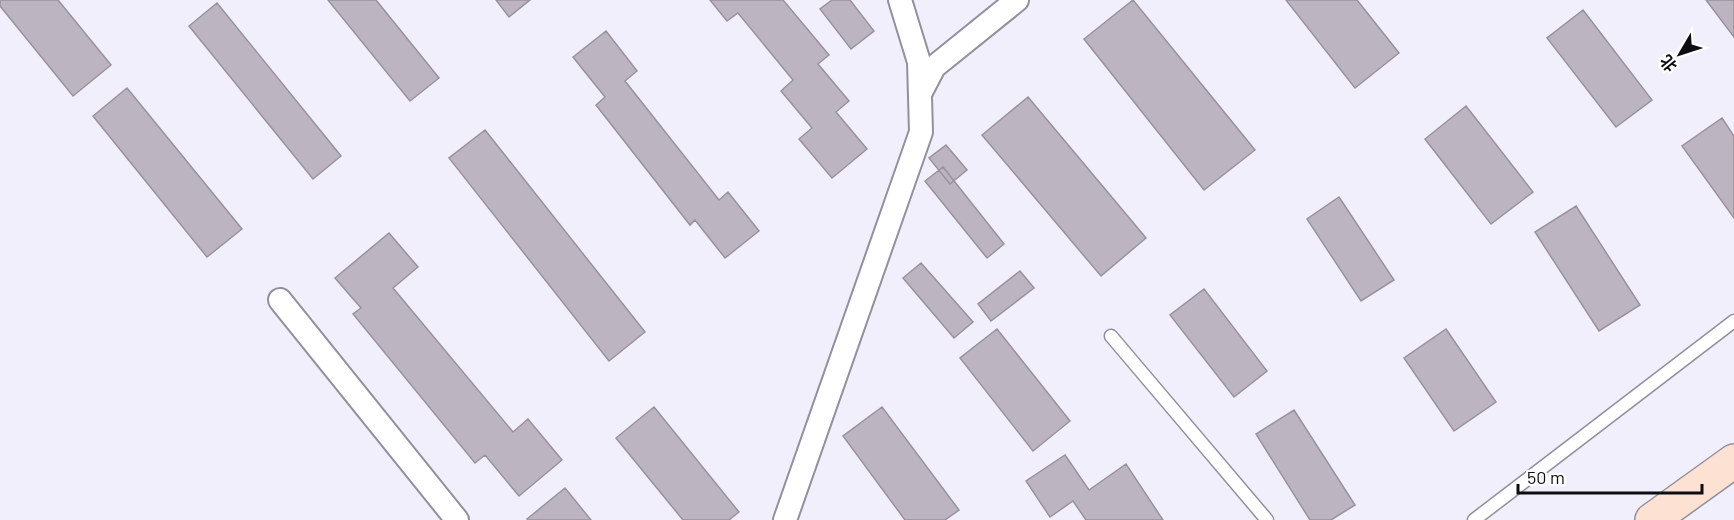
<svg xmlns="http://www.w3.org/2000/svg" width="1734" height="520" viewBox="0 0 1734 520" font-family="Barlow,'Noto Sans SC',sans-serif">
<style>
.building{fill:#bcb5c1;stroke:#99929d;stroke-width:1.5}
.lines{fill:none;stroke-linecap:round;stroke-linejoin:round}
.lane-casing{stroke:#92909c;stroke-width:15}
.street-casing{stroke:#92909c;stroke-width:26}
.secondary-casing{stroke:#92909c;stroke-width:36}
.lane{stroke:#fff;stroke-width:12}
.street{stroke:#fff;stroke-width:22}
.secondary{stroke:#fde2d4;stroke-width:33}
</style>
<rect width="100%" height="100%" fill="#f2effd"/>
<path class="building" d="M0 0H58L111 65 73 96 0 6Z
M328 0H376L439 78 410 101Z
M496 0H530L509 17Z
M710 0H783L829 55 818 64 849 101 836 112 867 149 832 178 799 139 812 128 781 91 793 80 738 13 727 21Z
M832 0H850L874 31 851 49 820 9Z
M1133 0 1255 150 1204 190 1084 39Z
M1286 0H1357L1399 53 1355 88Z
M1706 0H1734V37Z
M217 3 341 156 313 179 189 26Z
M1583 10 1652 100 1616 127 1547 38Z
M606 31 637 71 625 81 719 200 728 192 759 231 725 258 695 220 690 225 596 105 605 97 573 57Z
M127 88 242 229 207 257 93 116Z
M1028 97 1146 238 1101 276 982 135Z
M1466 106 1533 192 1491 224 1425 139Z
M1722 118 1734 136V218L1682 146Z
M485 130 645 332 609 361 449 158Z
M946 145 967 170 950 184 929 158Z
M943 167 1004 244 987 258 925 181Z
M1339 197 1394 280 1361 301 1307 219Z
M1576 206 1640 305 1599 331 1535 232Z
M389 233 418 267 393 288 513 432 528 419 562 460 519 496 485 455 475 463 353 314 361 308 335 278Z
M921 263 973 322 954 338 903 278Z
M1020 271 1034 288 991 321 978 304Z
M1204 289 1267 371 1234 397 1170 315Z
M997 329 1070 421 1033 451 960 358Z
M1446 329 1496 402 1454 431 1404 358Z
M654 407 739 512 729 520H683L616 438Z
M882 407 959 510 945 520H905L843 436Z
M1294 410 1355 505 1331 520H1310L1256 434Z
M1065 455 1089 490 1126 464 1163 520H1086L1073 501 1050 517 1026 481Z
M565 488 591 520H528L527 519Z"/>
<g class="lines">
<g class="lane-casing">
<path id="lane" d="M1111 336 1267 520
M1474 520 1734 321"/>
</g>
<g class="street-casing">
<path id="street" d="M920 94 934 67 1017 0
M280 300 457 520
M785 520 921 132 919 62 900 0"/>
</g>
<g class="secondary-casing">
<path id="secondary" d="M1652 520 1734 461"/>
</g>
<use href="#lane" class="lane"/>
<use href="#street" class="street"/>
<use href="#secondary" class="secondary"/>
</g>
<g transform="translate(1680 54) rotate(231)" stroke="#fefffe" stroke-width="4.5" paint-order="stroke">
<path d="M0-4.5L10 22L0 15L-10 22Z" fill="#0d0c10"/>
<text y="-9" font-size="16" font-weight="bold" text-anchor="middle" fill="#0d0c10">北</text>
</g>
<path d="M1518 484v9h184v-9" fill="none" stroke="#0d0c10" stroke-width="3"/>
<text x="1527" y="484" font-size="18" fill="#0d0c10" stroke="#fefffe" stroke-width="4.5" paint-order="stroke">50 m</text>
</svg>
